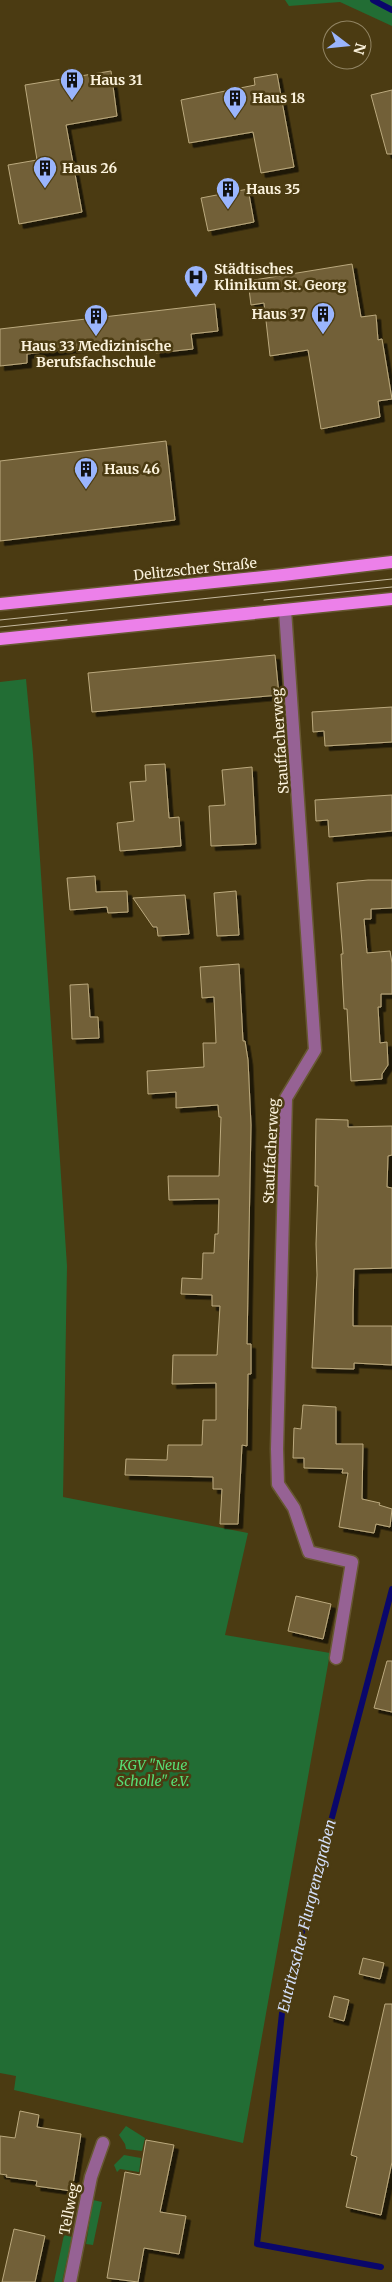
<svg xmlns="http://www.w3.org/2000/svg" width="392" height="2282" viewBox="0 0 392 2282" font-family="Merriweather,serif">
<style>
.green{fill:#226d34}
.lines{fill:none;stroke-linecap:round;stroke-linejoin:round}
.stream{stroke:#0a076b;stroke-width:6}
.building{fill:#726138;stroke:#bba97e;filter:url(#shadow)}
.minor-casing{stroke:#675832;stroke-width:15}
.major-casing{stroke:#675832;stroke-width:15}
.minor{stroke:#966294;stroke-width:12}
.major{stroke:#ec80e9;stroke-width:12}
.tram{stroke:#c5b99e;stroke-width:1}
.labels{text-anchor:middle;stroke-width:5;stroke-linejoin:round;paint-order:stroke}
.poi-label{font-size:14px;font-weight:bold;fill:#fbf2dc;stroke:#4b3b12;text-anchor:start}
.street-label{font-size:14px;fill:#fbf2dc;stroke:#4b3b12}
.park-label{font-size:14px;font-style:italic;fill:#57df76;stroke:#4b3b12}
.water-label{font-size:15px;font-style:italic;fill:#d3def8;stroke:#4b3b12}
</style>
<defs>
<filter id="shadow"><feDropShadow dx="4.5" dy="4.5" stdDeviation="0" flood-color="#0009"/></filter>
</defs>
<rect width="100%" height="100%" fill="#4b3b12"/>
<path class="green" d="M285 0H392V26L340 2 289 6Z
M26 679 33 754 67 1266 63 1497 248 1533 225 1635 330 1653 243 2143 14 2090 16 2076 0 2073V682Z
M126 2126 145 2138 142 2151 126 2149 125 2144 119 2135Z
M124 2155 141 2158 139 2172 120 2169 117 2172 114 2165Z
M93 2200 102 2202 93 2245 86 2244Z
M64 2235 72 2237 62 2282H54Z"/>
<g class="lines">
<path class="stream" d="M373 0 392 10
M381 2267 257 2244 283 2004 392 1589"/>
</g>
<path class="building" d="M111 71 117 116 66 125 82 212 19 224 8 165 37 160 25 85Z
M277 74 294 167 261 173 253 132 189 143 181 100 255 85 254 78Z
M392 90V154H387L371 95Z
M248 189 254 222 208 231 201 198Z
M352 264 361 317 376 315 378 340 382 339 392 399 378 401 380 417 321 429 308 350 270 356 264 303 251 305 248 281Z
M215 304 218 331 191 334 193 349 156 353 154 339 27 354V363L0 366V329Z
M166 441 175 520 0 541V461Z
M275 655 279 695 92 712 88 673Z
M392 707V742L325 746 324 731 313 732 312 712Z
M165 764 169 818 179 817 181 846 120 851 117 823 134 821 130 782 146 781 145 765Z
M252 767 256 844 211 846 209 806 225 805 222 770Z
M392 795V831L329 837 328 820 316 821 315 800Z
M95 876 96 892 127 891 128 912 108 913 107 907 70 910 67 878Z
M368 880H392V908L371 909V919H364L367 953 390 951 392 963V994H381V1007H378L380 1043 387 1042 388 1065 382 1074V1079L351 1081 347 1009H344L341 954H343L337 883Z
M236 891 239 935 217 936 214 893Z
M185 895 189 934 158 936 157 927H153L133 898Z
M239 964 243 1041H245L248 1060 251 1125 247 1344H251V1374H248L247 1446 242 1445 238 1524H220L222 1489H213V1477L125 1475 126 1459 167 1460 168 1445H202L203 1420H216V1383L172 1384 173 1355H217L220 1306H212V1295L181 1294 182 1278 202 1279 203 1253H214L215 1234H218L219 1199 169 1200 168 1176H219L221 1117H219L218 1105 176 1108V1092L148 1094 147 1071 204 1067 203 1043H216L214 997 202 998 200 967Z
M88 984 90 1017H98L99 1038 72 1039 70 985Z
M316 1119 348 1120V1127L392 1126V1155L388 1156 387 1187 392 1188V1268L354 1269 353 1310V1326H392V1365L354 1363V1369L312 1368 317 1275 316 1244 318 1186H315Z
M303 1405 336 1407V1444H363L362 1499 380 1503 379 1505 392 1509 390 1527 376 1524 374 1533 339 1527 348 1473H342L343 1469 304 1468V1458H293L294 1428 301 1429Z
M296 1596 331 1604 323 1639 288 1631Z
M387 1661H392V1712L374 1708Z
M363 1958 384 1963 380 1979 359 1974Z
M334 1996 349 2000 344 2021 329 2017Z
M385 2004H392V2162L381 2215 346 2207 357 2157 351 2155Z
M20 2111 39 2115 37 2127 81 2134 72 2191 36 2186 37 2181 6 2177 7 2175 0 2174V2136L15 2138Z
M146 2140 174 2145 160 2212 186 2216 179 2254 144 2248 138 2282 107 2278 125 2172 140 2175Z
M14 2229 45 2236 35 2282H2Z"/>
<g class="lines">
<g class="minor-casing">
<path id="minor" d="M285 610 315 1050 286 1098 277 1449 278 1484 294 1508 309 1552 352 1562 336 1658
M70 2282 91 2177 103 2143"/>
</g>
<g class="major-casing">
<path id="major" d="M0 604 283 575 392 562
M0 639 392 599"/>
</g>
<use href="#minor" class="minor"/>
<use href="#major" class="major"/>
<path class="tram" d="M264 600 392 587
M0 620 392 579
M0 627 67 620"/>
</g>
<defs>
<g id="building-pin" transform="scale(1.25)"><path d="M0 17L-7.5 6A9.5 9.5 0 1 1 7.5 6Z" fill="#9ab5fd" stroke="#4b3b12"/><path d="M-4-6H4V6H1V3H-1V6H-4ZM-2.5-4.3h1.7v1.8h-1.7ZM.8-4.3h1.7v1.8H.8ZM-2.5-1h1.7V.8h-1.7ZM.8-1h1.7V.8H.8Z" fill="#111"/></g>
<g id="hospital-pin" transform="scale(1.25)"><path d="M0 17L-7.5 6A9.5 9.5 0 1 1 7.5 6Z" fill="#9ab5fd" stroke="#4b3b12"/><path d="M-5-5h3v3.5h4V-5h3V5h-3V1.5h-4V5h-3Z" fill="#111"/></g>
</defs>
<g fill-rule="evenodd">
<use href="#building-pin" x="72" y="80"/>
<use href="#building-pin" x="235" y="98"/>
<use href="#building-pin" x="45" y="168"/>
<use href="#building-pin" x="228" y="189"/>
<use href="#hospital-pin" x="196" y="277"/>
<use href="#building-pin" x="323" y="314"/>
<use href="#building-pin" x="96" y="316"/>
<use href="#building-pin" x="86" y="469"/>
</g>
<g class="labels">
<g class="poi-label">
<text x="90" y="85">Haus 31</text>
<text x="252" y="103">Haus 18</text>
<text x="62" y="173">Haus 26</text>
<text x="246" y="194">Haus 35</text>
<text x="214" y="274">Städtisches<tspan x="214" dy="16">Klinikum St. Georg</tspan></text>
<text x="306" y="319" text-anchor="end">Haus 37</text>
<text x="96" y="351" text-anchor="middle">Haus 33 Medizinische<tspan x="96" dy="16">Berufsfachschule</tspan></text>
<text x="104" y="474">Haus 46</text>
</g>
<g class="street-label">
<text transform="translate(195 569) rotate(-6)" y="5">Delitzscher Straße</text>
<text transform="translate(280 741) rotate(-94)" y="5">Stauffacherweg</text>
<text transform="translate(271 1151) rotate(-87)" y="5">Stauffacherweg</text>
<text transform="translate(69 2209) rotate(-79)" y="5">Tellweg</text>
</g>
<g class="park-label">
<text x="153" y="1770">KGV "Neue<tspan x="153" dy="16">Scholle" e.V.</tspan></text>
</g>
<g class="water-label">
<text transform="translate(307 1916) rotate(-76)" y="5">Eutritzscher Flurgrenzgraben</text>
</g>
</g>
<g transform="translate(347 45) rotate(106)"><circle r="24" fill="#4b3b12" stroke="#918463"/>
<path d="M0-4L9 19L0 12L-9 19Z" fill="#9ab5fd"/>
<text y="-8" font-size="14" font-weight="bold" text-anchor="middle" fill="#fbf2dc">N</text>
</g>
</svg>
